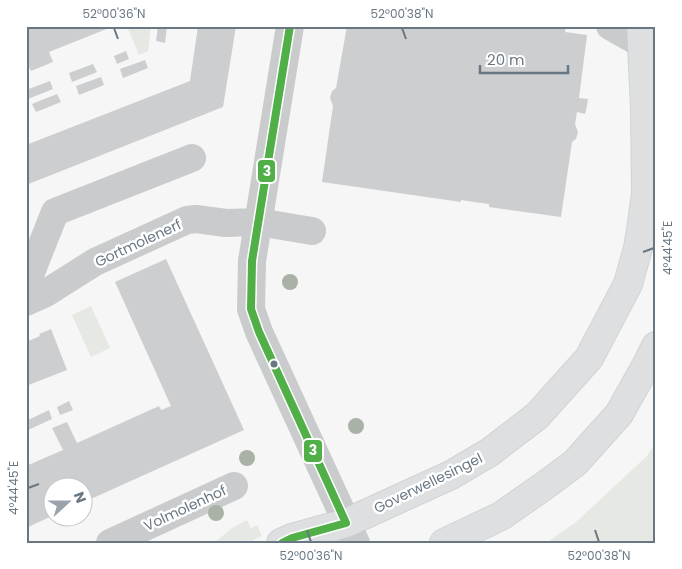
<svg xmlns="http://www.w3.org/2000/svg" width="682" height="569" viewBox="0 0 682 569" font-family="Poppins,sans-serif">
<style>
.green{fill:#e5e8e3}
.building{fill:#cdcecf}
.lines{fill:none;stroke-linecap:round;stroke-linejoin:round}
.major-casing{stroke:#d2d3d3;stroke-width:30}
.minor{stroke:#c9cbcc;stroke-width:28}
.major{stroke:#dedfe0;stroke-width:28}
.bus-1-casing{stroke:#fff;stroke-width:11}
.bus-1{stroke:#50af46;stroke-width:8}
.tree{fill:#aab2a7}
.ticks{fill:none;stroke:#697783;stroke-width:2}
.bus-dot{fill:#697783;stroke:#fff;stroke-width:2}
.labels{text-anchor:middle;stroke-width:5;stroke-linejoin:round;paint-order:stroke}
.street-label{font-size:14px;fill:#697783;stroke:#fff}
.line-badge{stroke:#fff;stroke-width:2}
.badge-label{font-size:14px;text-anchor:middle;font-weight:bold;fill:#fff}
.neatline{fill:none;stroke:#697783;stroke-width:2}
.ticks-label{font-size:12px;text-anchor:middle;fill:#697783}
</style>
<rect width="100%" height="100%" fill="#f6f6f6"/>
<path class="green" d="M127 26H151L148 51 139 55Z
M91 306 110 348 91 357 72 315Z
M656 442V543H546L576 522 647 456Z
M247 520 251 528 257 525 262 536 248 543H214L232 528Z"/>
<path class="building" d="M26 26H114L49 52 53 62 31 71 26 61Z
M158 26H167L165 43 156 41Z
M198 26H236L223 107 26 185V145L190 81Z
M347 26H566L565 32 587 35 579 98 588 99 587 106 585 114 577 112 575 124 578 132 576 139 572 142 561 217 489 207V204L474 202 461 200V202L322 182 333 106 330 98 332 91 336 88Z
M126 51 129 59 117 64 114 56Z
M145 60 148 68 123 78 120 69Z
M93 64 97 72 72 82 69 73Z
M101 77 104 85 79 95 76 86Z
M50 81 53 89 28 99 26 90Z
M57 94 61 102 36 112 32 104Z
M166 259 244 430 82 503V486H52V516L26 528V466L63 450 52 428 67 422 77 443 159 406 161 410 171 406 115 282Z
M51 329 67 370 26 386V342L40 336 39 334Z
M69 401 73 410 60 415 57 407Z
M49 410 52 419 28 430 26 421Z"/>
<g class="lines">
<g class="major-casing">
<path id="major" d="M281 543 292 538 346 523 451 475 490 452 537 416 589 358 628 284 638 248 642 223 646 193 645 108 641 26
M444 543 501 516 544 486 575 463 619 414 647 364 656 346"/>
</g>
<path class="minor" d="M290 26 252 261 251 309 259 332 356 543
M610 26 656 52
M26 285 55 212 192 158
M26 302 46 293 95 262 187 220 196 219 226 223 258 222 312 231
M110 543 234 486"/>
<use href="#major" class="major"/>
<g class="bus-1-casing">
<path id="bus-1" d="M282 543 292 538 346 523 259 332 251 309 252 261 290 26"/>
</g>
<use href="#bus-1" class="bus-1"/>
</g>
<g class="tree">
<circle cx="290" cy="282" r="8"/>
<circle cx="356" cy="426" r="8"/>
<circle cx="247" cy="458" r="8"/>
<circle cx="216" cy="513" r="8"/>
</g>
<path class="ticks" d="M114 28 118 39M402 28 406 39M643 252 654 248M28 488 39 484M307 530 311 542M595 530 599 542"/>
<circle class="bus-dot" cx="274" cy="364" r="4.5"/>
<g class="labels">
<g class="street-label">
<text transform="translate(138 243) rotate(-25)" y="5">Gortmolenerf</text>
<text transform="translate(428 483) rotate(-26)" y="5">Goverwellesingel</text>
<text transform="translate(185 508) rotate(-25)" y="5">Volmolenhof</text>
</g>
</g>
<g class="line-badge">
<rect x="257" y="159" width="19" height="24" rx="5" fill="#50af46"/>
<rect x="303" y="439" width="20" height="24" rx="5" fill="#50af46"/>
</g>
<g class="badge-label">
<text x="267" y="176">3</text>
<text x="313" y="455">3</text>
</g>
<rect width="682" height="569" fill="none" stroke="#ffffff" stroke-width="55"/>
<g transform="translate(68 502) rotate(69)"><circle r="24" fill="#ffffff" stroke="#c3c9cd"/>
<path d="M0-4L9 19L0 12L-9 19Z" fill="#9aa3ab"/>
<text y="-8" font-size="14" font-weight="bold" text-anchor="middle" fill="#697783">N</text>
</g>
<path d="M480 65v8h88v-8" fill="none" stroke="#697783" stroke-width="2.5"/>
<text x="487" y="65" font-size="15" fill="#697783" stroke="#ffffff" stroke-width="4" paint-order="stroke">20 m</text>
<rect x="28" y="28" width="626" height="514" class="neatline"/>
<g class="ticks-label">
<text x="114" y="18">52°00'36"N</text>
<text x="402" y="18">52°00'38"N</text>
<text transform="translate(668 248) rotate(-90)" y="4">4°44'45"E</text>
<text transform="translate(14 488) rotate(-90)" y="4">4°44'45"E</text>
<text x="311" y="560">52°00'36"N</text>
<text x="599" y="560">52°00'38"N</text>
</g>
</svg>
